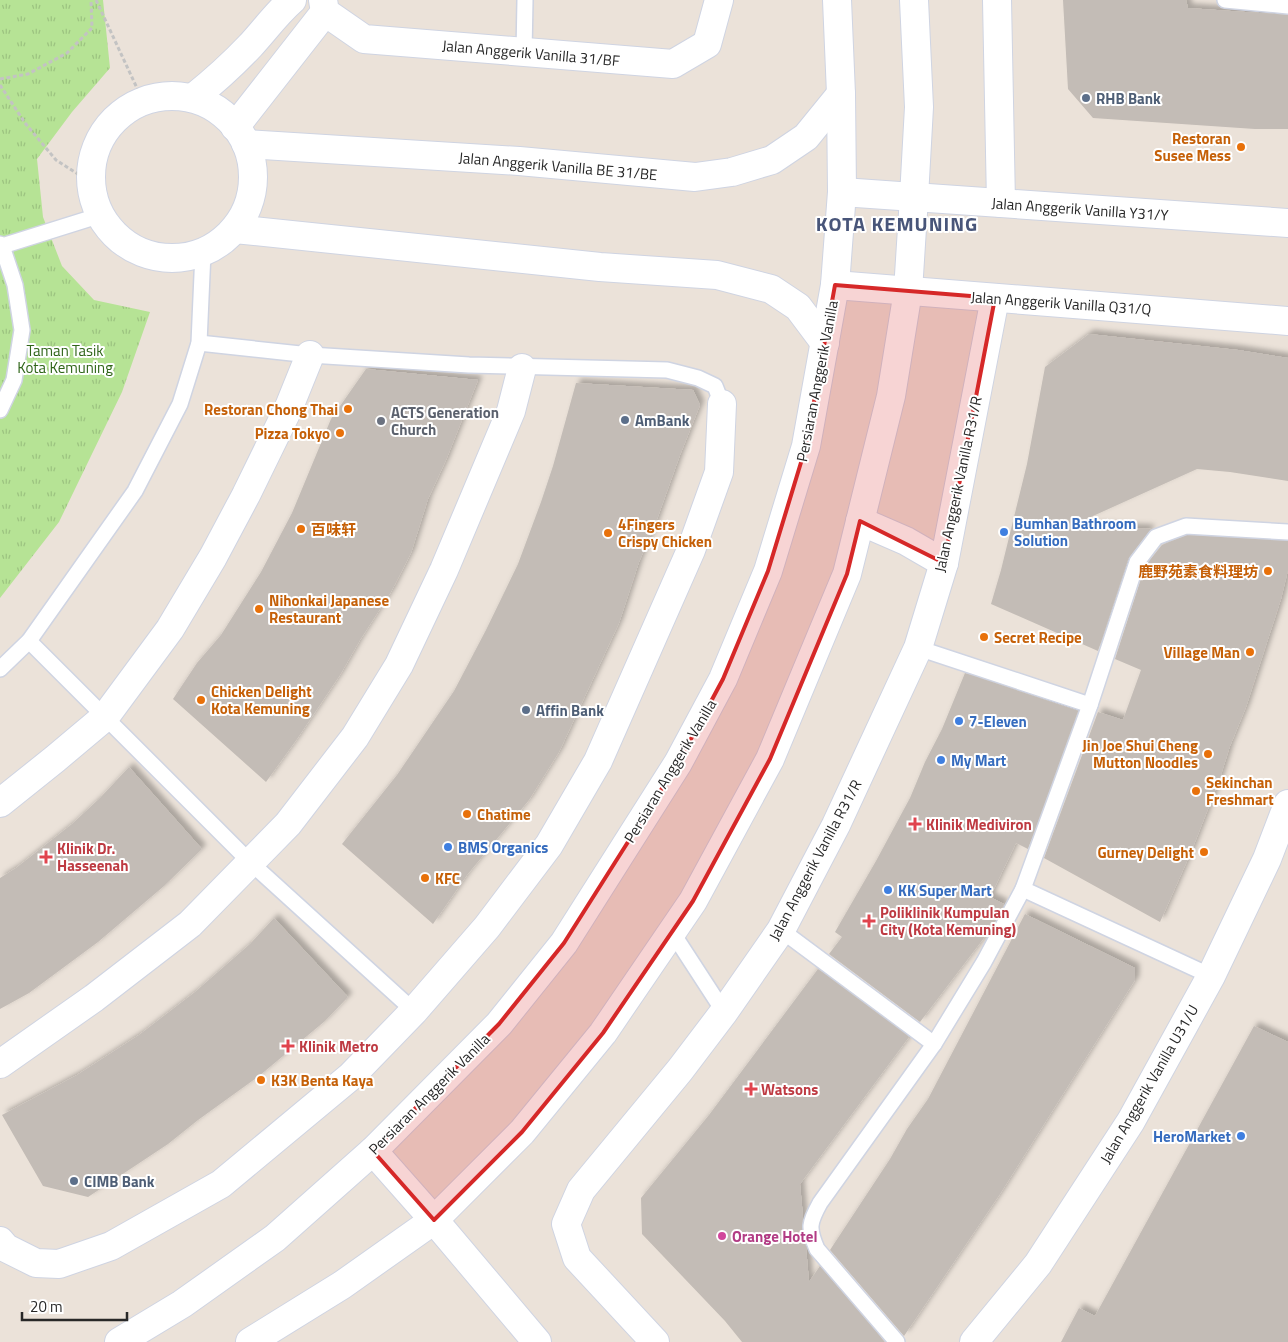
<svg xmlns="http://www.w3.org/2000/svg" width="1288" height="1342" font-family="'Titillium Web','Noto Sans SC',sans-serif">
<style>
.park{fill:url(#park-tufts)}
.building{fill:#c3bcb6;filter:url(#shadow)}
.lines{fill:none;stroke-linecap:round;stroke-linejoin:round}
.service-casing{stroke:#cfd4e2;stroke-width:18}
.minor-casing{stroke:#cfd4e2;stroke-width:30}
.tertiary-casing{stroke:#cfd4e2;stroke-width:30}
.secondary-casing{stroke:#cfd4e2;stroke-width:30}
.path{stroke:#c3c3c3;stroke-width:3;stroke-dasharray:4 2.5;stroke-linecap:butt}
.service{stroke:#fff;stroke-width:15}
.minor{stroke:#fff;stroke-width:28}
.tertiary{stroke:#fff;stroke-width:28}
.secondary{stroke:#fff;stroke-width:28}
.marked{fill:#d62828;fill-opacity:0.2;stroke:#d62828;stroke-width:4;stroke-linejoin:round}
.service-dot{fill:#5c6f8a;stroke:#fff;stroke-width:2}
.food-dot{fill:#e8710a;stroke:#fff;stroke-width:2}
.worship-dot{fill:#6b7280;stroke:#fff;stroke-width:2}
.shop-dot{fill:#3f7fe0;stroke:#fff;stroke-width:2}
.health-dot{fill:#e0444e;stroke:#fff;stroke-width:2}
.hotel-dot{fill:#d1479c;stroke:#fff;stroke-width:2}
.labels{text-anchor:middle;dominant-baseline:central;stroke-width:4;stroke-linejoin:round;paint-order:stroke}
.street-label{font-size:15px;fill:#282828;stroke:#fff}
.service-label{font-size:15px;font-weight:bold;fill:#4e5e75;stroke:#fff;text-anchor:start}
.food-label{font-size:15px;font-weight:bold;fill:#c56008;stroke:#fff;text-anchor:start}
.park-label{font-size:15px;fill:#2f6518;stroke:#fff}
.worship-label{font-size:15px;font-weight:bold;fill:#5b616d;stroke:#fff;text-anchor:start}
.shop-label{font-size:15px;font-weight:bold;fill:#366cbe;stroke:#fff;text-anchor:start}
.health-label{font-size:15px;font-weight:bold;fill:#be3a42;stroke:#fff;text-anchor:start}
.hotel-label{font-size:15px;font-weight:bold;fill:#b23c85;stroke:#fff;text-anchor:start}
.district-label{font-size:20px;font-weight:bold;letter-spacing:1px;fill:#485579;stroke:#fff}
</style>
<defs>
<pattern id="park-tufts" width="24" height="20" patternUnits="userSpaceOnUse" patternTransform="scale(1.25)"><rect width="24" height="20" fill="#b6e395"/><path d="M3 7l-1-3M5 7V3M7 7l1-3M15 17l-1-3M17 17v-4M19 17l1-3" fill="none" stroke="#9cc380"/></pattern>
<filter id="shadow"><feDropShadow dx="4.5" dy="-4.5" stdDeviation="2.5" flood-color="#0004"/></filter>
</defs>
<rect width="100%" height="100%" fill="#ebe2d9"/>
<path class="park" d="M0,0H103L110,68L72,112L37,159L43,217L62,266L94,300L150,312L122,392L59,522L0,598Z"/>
<g class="building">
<path d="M1063,0H1186L1188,8L1288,15V129H1255L1093,118L1068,89Z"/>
<path d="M1089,334L1238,350L1288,358V481L1230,472L1197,469L1073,525L1151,529L1128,559L1098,651L991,604L1001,570L1027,464L1045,367Z"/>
<path d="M366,369L478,380L446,460L428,499L411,553L391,592L360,640L340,675L297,739L266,782L173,699L197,663L221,635L261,572L292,513L331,419Z"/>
<path d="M576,383L693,390L700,405L680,455L656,522L639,562L619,623L559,752L529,800L467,875L433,924L342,844L397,775L454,691L486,630L518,564L541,502L553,466Z"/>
<path d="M1187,535L1288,541V570L1281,599L1246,707L1230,746L1219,781L1191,852L1160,922L1044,858L1098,712L1123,720L1141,670L1115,659L1145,566L1162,545Z"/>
<path d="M965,673L1078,711L1028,849L1016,843L990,897L1004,904L993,926L920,1022L829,954L842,937L835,932L876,861L910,798L925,762L942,729Z"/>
<path d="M129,767L202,849L164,886L98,942L29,993L0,1009V878L16,868L72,824L100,798Z"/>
<path d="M1025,914L1135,968V980L1000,1194L904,1336L830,1250L890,1159L907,1129L928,1099Z"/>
<path d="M274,918L348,997L325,1021L259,1076L198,1120L168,1144L88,1197L43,1186L2,1115L77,1075L139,1035L195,992L250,944Z"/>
<path d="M818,969L909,1037L800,1184L803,1217L802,1231L806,1247L809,1282L820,1266L885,1342H742L725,1321L642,1234L641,1198L709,1115Z"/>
<path d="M1254,1026L1288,1042V1342H1061L1079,1308L1095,1316Z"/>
</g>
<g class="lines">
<defs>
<g id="service">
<path d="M1225,0L1288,6"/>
<path d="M524,53L525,0"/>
<path d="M0,244L2,246L15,285L22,330L14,380L0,410"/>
<path d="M2,246L101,215"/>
<path d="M199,343L310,355L469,365L667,370L698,378L715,386L722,404"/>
<path d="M29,641L251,863L414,1011"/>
<path d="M918,648L1090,705"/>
<path d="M0,669L29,641L135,491L180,404L199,343L203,252"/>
<path d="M1023,889L1211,976"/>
<path d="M781,930L934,1044"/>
<path d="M672,932L724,1012"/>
<path d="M897,1342L817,1249C808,1228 809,1223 820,1203L934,1044L984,962L1023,889L1090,705L1137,562L1156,537L1186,526L1288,532"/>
</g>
<g id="minor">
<path d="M323,0L325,12L364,39L673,64L707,44L719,0"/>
<path d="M997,0L1001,203"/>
<circle cx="172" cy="177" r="81"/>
<path d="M193,98C213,82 232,65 250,46C264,31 276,14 292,0"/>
<path d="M235,127L325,12"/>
<path d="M246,144L519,161L695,177L732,172L772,160L806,137L841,94"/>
<path d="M235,229L600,267L717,275L771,289L798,307L825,343"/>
<path d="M860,521L906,541L944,563"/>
<path d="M0,803L55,759L105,717L170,629L213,557L246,495L289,407L310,355"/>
<path d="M0,1064L94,998L190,924L288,824L355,737L399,665L444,570L511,411L522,368"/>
<path d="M0,1241L6,1248L36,1263L59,1264L111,1246L221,1184L351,1076L414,1011L487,927L549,845L598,761L691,550L719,472L722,404"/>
<path d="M655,1342L577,1258L566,1224L581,1190L680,1070L724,1012L781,930L836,825L918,648L944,563L995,298"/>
<path d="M974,1342L1038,1264L1131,1121L1211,976L1267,859L1288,804"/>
</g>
<g id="tertiary">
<path d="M842,192L1288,223"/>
<path d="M835,285L1288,321"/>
<path d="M373,1151L434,1220L537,1342"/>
</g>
<g id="secondary">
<path d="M119,1342L182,1304L275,1238L373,1151L499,1024L564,943L678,763L723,679L768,571L806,446L835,285L842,192L841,94L837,0"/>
<path d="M250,1342L342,1285L434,1220L522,1132L603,1033L693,901L770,759L847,574L891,396L908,291L914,197L919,107L914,0"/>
</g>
</defs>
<use href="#service" class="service-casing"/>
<use href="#minor" class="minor-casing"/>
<use href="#tertiary" class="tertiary-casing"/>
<use href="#secondary" class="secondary-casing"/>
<g class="path">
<path d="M96,0L143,101"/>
<path d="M0,79L28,74L67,53L92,28L91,0"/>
<path d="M0,85L25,123L56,160L92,183"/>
</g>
<use href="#service" class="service"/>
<use href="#minor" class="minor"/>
<use href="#tertiary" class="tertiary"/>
<use href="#secondary" class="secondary"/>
</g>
<path class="marked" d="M835,285L995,298L944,563L860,521L847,574L770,759L693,901L603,1033L522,1132L434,1220L373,1151L499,1024L564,943L678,763L723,679L768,571L806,446Z"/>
<g class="service-dot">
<circle cx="1086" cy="98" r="5"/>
<circle cx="625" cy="420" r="5"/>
<circle cx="526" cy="710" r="5"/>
<circle cx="74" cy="1181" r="5"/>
</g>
<g class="food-dot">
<circle cx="1241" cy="147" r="5"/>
<circle cx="348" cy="409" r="5"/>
<circle cx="340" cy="433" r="5"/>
<circle cx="301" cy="529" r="5"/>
<circle cx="608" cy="533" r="5"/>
<circle cx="1268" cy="571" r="5"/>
<circle cx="259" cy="609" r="5"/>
<circle cx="984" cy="637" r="5"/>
<circle cx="1250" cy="652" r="5"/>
<circle cx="201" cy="700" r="5"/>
<circle cx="1208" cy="754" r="5"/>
<circle cx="1196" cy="791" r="5"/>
<circle cx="467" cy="814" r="5"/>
<circle cx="1204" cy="852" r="5"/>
<circle cx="425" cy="878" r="5"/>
<circle cx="261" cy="1080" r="5"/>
</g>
<circle class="worship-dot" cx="381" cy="421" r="5"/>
<g class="shop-dot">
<circle cx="1004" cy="532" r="5"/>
<circle cx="959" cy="721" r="5"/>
<circle cx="941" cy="760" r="5"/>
<circle cx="448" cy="847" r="5"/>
<circle cx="888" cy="890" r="5"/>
<circle cx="1241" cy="1136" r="5"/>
</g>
<g class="health-dot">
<path d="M912.5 816.5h5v5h5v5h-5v5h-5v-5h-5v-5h5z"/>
<path d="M43.5 849.5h5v5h5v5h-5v5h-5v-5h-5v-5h5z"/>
<path d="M866.5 913.5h5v5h5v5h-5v5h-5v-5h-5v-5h5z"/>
<path d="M285.5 1038.5h5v5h5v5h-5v5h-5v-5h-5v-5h5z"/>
<path d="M748.5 1081.5h5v5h5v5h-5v5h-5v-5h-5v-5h5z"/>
</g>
<circle class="hotel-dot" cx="722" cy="1236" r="5"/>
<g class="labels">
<g class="street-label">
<text transform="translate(531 53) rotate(5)">Jalan Anggerik Vanilla 31/BF</text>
<text transform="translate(558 166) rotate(5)">Jalan Anggerik Vanilla BE 31/BE</text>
<text transform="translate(1080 209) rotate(4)">Jalan Anggerik Vanilla Y31/Y</text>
<text transform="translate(1061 303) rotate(4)">Jalan Anggerik Vanilla Q31/Q</text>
<text transform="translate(817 381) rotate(-79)">Persiaran Anggerik Vanilla</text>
<text transform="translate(958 484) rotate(-78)">Jalan Anggerik Vanilla R31/R</text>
<text transform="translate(670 771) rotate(-59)">Persiaran Anggerik Vanilla</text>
<text transform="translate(815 860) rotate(-62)">Jalan Anggerik Vanilla R31/R</text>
<text transform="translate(1149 1084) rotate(-60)">Jalan Anggerik Vanilla U31/U</text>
<text transform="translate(429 1094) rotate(-45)">Persiaran Anggerik Vanilla</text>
</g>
<g class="service-label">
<text x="1096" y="98">RHB Bank</text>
<text x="635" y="420">AmBank</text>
<text x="536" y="710">Affin Bank</text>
<text x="84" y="1181">CIMB Bank</text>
</g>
<g class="food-label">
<text x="1231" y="138" text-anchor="end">Restoran<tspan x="1231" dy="17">Susee Mess</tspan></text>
<text x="338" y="409" text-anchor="end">Restoran Chong Thai</text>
<text x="330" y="433" text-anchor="end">Pizza Tokyo</text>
<text x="618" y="524">4Fingers<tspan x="618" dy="17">Crispy Chicken</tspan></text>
<text x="311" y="529">百味轩</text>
<text x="1258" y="571" text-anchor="end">鹿野苑素食料理坊</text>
<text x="269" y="600">Nihonkai Japanese<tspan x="269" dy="17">Restaurant</tspan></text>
<text x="994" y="637">Secret Recipe</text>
<text x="1240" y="652" text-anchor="end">Village Man</text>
<text x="211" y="691">Chicken Delight<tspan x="211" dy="17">Kota Kemuning</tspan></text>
<text x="1198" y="745" text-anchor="end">Jin Joe Shui Cheng<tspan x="1198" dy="17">Mutton Noodles</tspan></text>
<text x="1206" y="782">Sekinchan<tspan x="1206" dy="17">Freshmart</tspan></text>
<text x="477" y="814">Chatime</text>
<text x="1194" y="852" text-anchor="end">Gurney Delight</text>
<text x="435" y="878">KFC</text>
<text x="271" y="1080">K3K Benta Kaya</text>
</g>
<g class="park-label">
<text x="65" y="350">Taman Tasik<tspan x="65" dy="17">Kota Kemuning</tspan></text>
</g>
<g class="worship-label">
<text x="391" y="412">ACTS Generation<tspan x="391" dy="17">Church</tspan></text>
</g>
<g class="shop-label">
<text x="1014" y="523">Bumhan Bathroom<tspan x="1014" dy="17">Solution</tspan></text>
<text x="969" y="721">7-Eleven</text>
<text x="951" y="760">My Mart</text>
<text x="458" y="847">BMS Organics</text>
<text x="898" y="890">KK Super Mart</text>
<text x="1231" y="1136" text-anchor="end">HeroMarket</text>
</g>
<g class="health-label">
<text x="926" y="824">Klinik Mediviron</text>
<text x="57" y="848">Klinik Dr.<tspan x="57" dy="17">Hasseenah</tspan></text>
<text x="880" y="912">Poliklinik Kumpulan<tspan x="880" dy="17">City (Kota Kemuning)</tspan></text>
<text x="299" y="1046">Klinik Metro</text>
<text x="761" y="1089">Watsons</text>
</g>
<g class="hotel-label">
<text x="732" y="1236">Orange Hotel</text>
</g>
<g class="district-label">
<text x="897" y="223">KOTA KEMUNING</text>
</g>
</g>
<path d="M22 1312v8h105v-8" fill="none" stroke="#282828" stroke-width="2.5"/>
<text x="30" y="1312" font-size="15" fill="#282828" stroke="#ffffff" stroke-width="4" paint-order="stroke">20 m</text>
</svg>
